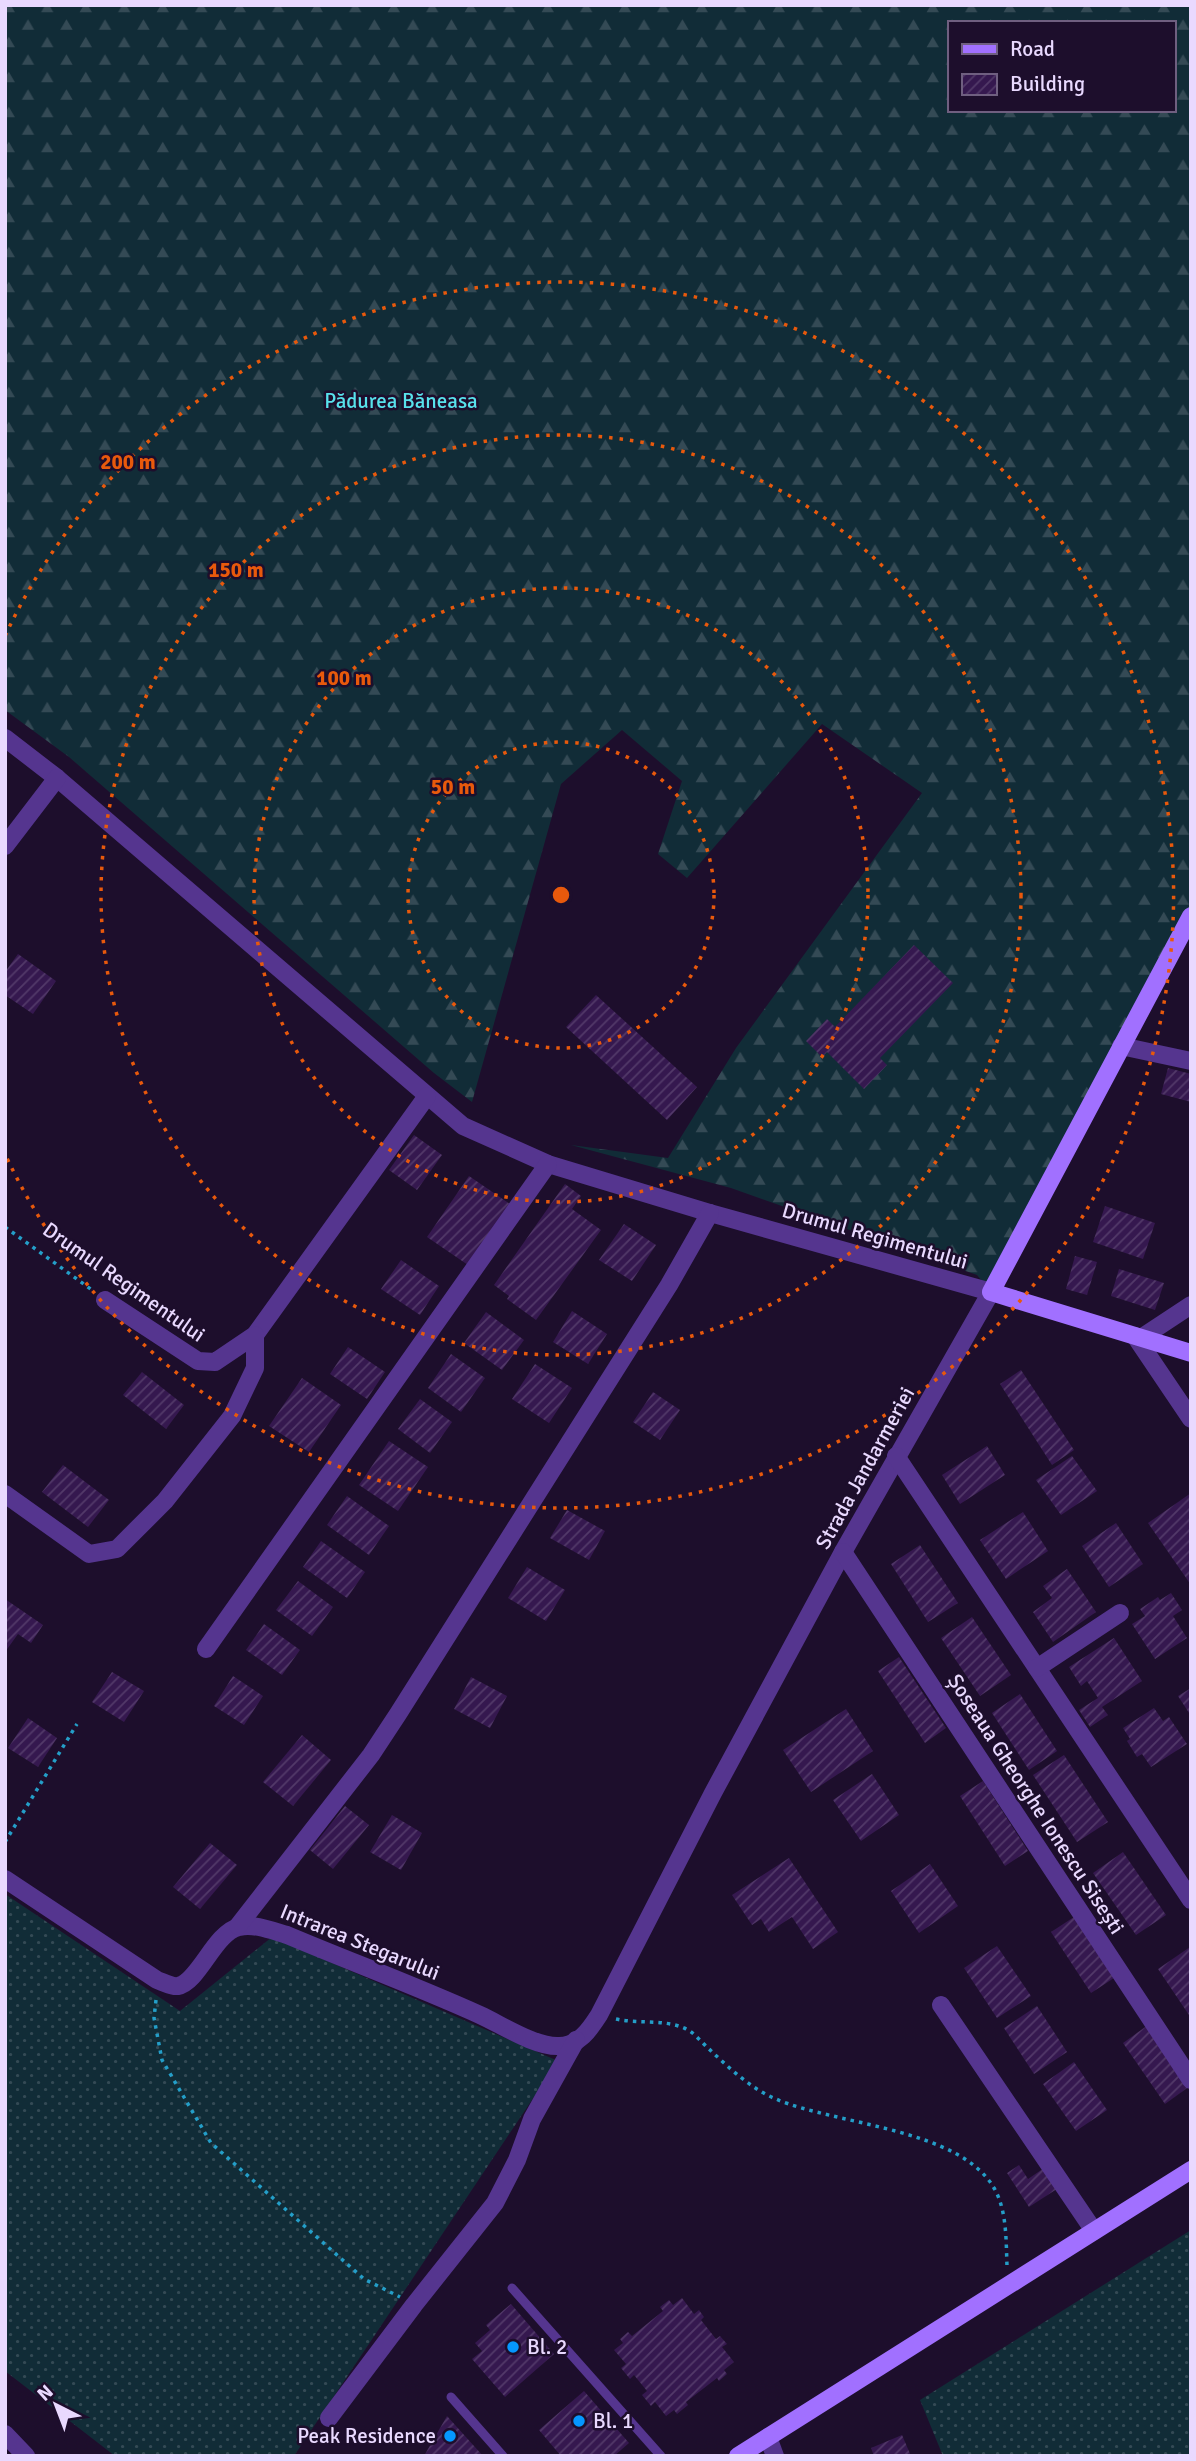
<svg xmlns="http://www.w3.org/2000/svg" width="1196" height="2461" font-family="Signika,sans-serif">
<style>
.grass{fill:url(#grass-dots)}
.forest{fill:url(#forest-firs);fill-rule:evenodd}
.building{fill:url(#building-hatch)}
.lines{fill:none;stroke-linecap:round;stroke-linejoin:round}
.path{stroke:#249ec8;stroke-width:3.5;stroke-dasharray:3.5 5;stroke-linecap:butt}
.lane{stroke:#55358f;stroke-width:9}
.street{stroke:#55358f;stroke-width:18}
.secondary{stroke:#a170ff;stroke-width:18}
.ring{fill:none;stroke:#e8590c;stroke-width:3.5;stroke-dasharray:3.5 7}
.poi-dot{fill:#0597ff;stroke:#1d0e2c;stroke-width:2.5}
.labels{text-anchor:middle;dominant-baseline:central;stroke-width:5;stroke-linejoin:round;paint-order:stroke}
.park-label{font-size:21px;fill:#58e2ec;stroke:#1d0e2c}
.street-label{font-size:21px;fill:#e9d9ff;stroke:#1d0e2c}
.poi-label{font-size:21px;fill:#e9d9ff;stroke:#1d0e2c;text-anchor:start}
.centre{fill:#e8590c;stroke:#1d0e2c;stroke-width:3.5}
.ring-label{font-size:21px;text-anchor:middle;font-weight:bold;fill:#e8590c;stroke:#1d0e2c;stroke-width:5;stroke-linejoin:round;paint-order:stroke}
</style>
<defs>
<pattern id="grass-dots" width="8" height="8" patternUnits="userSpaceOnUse" patternTransform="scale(1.75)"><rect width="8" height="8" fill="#112c37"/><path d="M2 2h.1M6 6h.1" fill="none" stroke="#344a55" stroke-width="1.8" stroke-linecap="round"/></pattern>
<pattern id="forest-firs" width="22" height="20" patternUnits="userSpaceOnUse" patternTransform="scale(1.75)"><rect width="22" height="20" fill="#112c37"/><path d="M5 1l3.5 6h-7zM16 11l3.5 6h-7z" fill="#344a55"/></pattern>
<pattern id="building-hatch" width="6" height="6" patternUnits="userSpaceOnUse" patternTransform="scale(1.75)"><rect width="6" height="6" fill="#35184f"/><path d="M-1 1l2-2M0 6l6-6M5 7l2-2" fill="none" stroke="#523969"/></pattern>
</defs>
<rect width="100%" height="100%" fill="#1d0e2c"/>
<g class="grass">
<path d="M5,1894L180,2011L272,1937L558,2061L294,2456H115L5,2371Z"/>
<path d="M1191,2230V2456H943L920,2400Z"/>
</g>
<path class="forest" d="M5,5H1191V916L991,1292L977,1275L731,1188L571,1145L668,1158L736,1048L922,793L822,724L687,878L658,854L682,781L622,730L561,784L472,1102L434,1073L69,757L5,710ZM949,23H1173V110H949Z"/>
<g class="building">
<path d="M914,945L953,983L880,1058L887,1065L864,1089L827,1052L822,1057L806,1041L827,1019L835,1027Z"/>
<path d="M18,954L56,981L33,1014L5,995V972Z"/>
<path d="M596,995L697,1087L667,1120L566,1027Z"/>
<path d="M1168,1068L1191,1074V1102L1161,1094Z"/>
<path d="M414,1135L442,1155L417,1190L389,1170Z"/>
<path d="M469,1176L510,1204L468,1265L427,1237Z"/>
<path d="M565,1184L581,1196L572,1209L601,1230L536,1320L507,1299L509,1296L494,1285Z"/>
<path d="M1105,1206L1155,1223L1143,1259L1093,1242Z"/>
<path d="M624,1224L656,1245L632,1281L599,1260Z"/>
<path d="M1075,1256L1097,1262L1087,1295L1066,1289Z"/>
<path d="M401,1260L439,1286L420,1315L381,1289Z"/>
<path d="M1119,1269L1164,1283L1155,1310L1111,1296Z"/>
<path d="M572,1311L607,1334L588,1364L553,1342Z"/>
<path d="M486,1312L524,1340L502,1370L464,1343Z"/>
<path d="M348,1347L385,1372L367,1399L330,1374Z"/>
<path d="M451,1354L485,1378L461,1412L428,1388Z"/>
<path d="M535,1364L572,1388L549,1423L512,1399Z"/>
<path d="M1021,1370L1074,1450L1052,1465L1000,1384Z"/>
<path d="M142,1372L184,1405L166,1429L123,1395Z"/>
<path d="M302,1378L341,1405L309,1452L269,1426Z"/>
<path d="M653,1392L680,1410L660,1440L633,1422Z"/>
<path d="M420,1399L452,1422L430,1453L398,1429Z"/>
<path d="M389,1441L428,1467L398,1511L359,1485Z"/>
<path d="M987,1446L1005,1475L960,1504L942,1475Z"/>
<path d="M1072,1456L1097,1491L1061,1515L1036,1480Z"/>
<path d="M63,1465L109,1500L88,1527L42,1492Z"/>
<path d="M1191,1493V1585L1148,1523Z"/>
<path d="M347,1496L389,1526L369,1555L327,1525Z"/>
<path d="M567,1510L605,1531L589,1560L550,1538Z"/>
<path d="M1023,1512L1048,1551L1006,1579L980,1540Z"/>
<path d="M1116,1523L1143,1564L1109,1587L1082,1546Z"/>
<path d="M321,1541L365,1572L347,1598L303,1567Z"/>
<path d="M920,1545L958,1603L928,1622L891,1564Z"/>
<path d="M527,1567L565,1590L546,1621L508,1598Z"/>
<path d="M1067,1569L1096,1612L1053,1642L1033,1612L1052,1598L1043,1586Z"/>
<path d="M298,1581L333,1607L312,1636L276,1610Z"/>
<path d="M1171,1593L1182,1610L1173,1616L1187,1638L1155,1659L1132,1624L1145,1616L1140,1609L1158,1597L1160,1600Z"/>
<path d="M5,1599L43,1625L31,1643L18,1634L5,1652Z"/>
<path d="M972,1617L1011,1675L980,1696L941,1638Z"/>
<path d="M264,1624L300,1650L282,1675L246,1650Z"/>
<path d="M1114,1638L1142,1681L1102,1707L1108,1715L1090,1727L1079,1710L1098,1698L1087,1681L1081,1686L1069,1667Z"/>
<path d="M899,1657L946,1728L925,1743L878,1671Z"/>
<path d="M112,1672L144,1691L124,1722L92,1702Z"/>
<path d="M233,1676L263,1696L244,1725L214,1706Z"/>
<path d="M471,1677L507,1696L490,1728L454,1709Z"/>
<path d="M1191,1688V1716L1178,1696Z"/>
<path d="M1020,1694L1057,1751L1029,1770L992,1713Z"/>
<path d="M1154,1708L1163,1721L1169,1717L1187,1744L1151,1767L1142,1754L1137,1757L1127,1741L1130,1739L1123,1728Z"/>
<path d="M846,1709L873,1751L811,1792L783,1750Z"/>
<path d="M28,1718L57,1738L38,1767L8,1748Z"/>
<path d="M302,1735L331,1760L293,1806L263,1782Z"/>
<path d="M1064,1755L1108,1822L1077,1842L1033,1775Z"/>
<path d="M872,1774L899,1815L861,1841L833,1800Z"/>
<path d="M983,1781L1028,1851L1005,1866L960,1796Z"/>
<path d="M345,1806L369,1825L333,1869L310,1850Z"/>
<path d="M392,1815L422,1833L401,1870L370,1852Z"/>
<path d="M210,1843L237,1865L200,1909L173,1887Z"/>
<path d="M1123,1852L1166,1915L1136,1935L1093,1873Z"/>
<path d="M789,1858L838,1932L813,1949L792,1917L769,1932L761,1919L752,1925L732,1895Z"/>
<path d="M930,1864L958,1906L919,1933L891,1891Z"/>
<path d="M1074,1917L1114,1978L1091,1993L1051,1932Z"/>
<path d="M997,1946L1031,1996L997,2018L964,1968Z"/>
<path d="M1190,1947L1191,2014L1189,2015L1158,1969Z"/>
<path d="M1037,2006L1067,2052L1034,2074L1004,2028Z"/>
<path d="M1148,2025L1190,2086L1165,2104L1123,2043Z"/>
<path d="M1074,2062L1107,2110L1076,2131L1043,2084Z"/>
<path d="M1019,2165L1028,2179L1047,2166L1060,2187L1029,2207L1007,2173Z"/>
<path d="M682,2298L694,2314L699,2310L704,2317L701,2320L716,2339L720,2336L727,2344L722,2347L734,2362L724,2370L727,2374L719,2381L717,2378L686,2402L688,2405L677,2414L674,2410L666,2416L655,2402L651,2406L642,2395L647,2391L634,2375L630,2379L621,2368L626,2364L614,2350L623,2343L620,2339L628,2332L632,2336L663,2311L660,2307L669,2300L673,2305Z"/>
<path d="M511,2304L554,2354L505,2397L472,2359L482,2351L475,2343L490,2330L486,2325Z"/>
<path d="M584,2391L629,2443L614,2456H561L539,2430Z"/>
<path d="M447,2416L483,2456H424Z"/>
<path d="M902,2435L911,2456H874L871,2448Z"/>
</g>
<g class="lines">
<g class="path">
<path d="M5,1227L92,1290"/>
<path d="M5,1842L77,1724"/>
<path d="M156,2000L154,2018L162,2060L211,2143L364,2279L400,2297"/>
<path d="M616,2019C638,2024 663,2019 684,2028C693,2031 701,2042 708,2048C728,2067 751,2089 776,2099C836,2125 959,2128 994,2188C1007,2210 1006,2241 1007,2266"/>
</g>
<g class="lane">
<path d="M512,2288L661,2456"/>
<path d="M451,2397L503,2456"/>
</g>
<g class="street">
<path d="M5,738L57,778L463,1126L548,1164L710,1213L991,1292L843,1552L713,1793L599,2015C590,2029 579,2046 559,2046C535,2047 502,2025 480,2015C416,1986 351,1962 287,1935C273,1931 254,1923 239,1927C215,1932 198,1983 178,1986C172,1987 163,1982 157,1980L5,1879"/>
<path d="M5,846L57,778"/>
<path d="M1121,1046L1191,1061"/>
<path d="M105,1300L198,1361L215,1362L255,1335L427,1096"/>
<path d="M1135,1336L1191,1419"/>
<path d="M1141,1338L1191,1305"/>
<path d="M896,1456L1191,1900"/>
<path d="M5,1494L89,1554L117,1549L165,1501L232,1416L255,1368V1335"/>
<path d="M843,1552L1191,2080"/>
<path d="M206,1649L548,1164"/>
<path d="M1037,1668L1120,1613"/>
<path d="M238,1926L371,1755L398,1714L669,1285L710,1213"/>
<path d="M941,2005L1094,2231"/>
<path d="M329,2418L414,2305L495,2203L517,2160L532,2119L576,2040"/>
<path d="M5,2434L26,2456"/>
<path d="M768,2437L775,2456"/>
</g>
<g class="secondary">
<path d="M1191,916L991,1292L1191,1353"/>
<path d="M738,2456L1191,2170"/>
</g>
</g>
<g class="ring">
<circle cx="561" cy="895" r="153"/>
<circle cx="561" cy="895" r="307"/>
<circle cx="561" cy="895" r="460"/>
<path d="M5 636A613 613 0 1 1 5 1154"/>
</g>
<g class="poi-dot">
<circle cx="513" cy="2347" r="7"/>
<circle cx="579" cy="2421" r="7"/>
<circle cx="450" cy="2436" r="7"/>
</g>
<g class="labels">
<g class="park-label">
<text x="401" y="401">Pădurea Băneasa</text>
</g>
<g class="street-label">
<text transform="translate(875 1236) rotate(16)">Drumul Regimentului</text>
<text transform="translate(124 1282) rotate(35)">Drumul Regimentului</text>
<text transform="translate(865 1468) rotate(-61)">Strada Jandarmeriei</text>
<text transform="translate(1036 1804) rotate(57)">Șoseaua Gheorghe Ionescu Sisești</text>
<text transform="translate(360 1942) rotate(22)">Intrarea Stegarului</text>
</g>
<g class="poi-label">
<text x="527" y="2347">Bl. 2</text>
<text x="593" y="2421">Bl. 1</text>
<text x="436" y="2436" text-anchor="end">Peak Residence</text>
</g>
</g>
<circle cx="561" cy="895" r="10" class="centre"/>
<g class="ring-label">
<text x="128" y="469">200 m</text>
<text x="236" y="577">150 m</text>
<text x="344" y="685">100 m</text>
<text x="453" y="794">50 m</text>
</g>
<rect width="1196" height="2461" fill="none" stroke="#e9d9ff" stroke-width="14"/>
<rect x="948" y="21" width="228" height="91" fill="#1d0e2c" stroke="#6f5f80" stroke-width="2"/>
<rect x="962" y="44" width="35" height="10" fill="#a170ff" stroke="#6f5f80" stroke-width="2"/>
<text x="1010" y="56" font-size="21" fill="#e9d9ff">Road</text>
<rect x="962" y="74" width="35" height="21" fill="url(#building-hatch)" stroke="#6f5f80" stroke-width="2"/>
<text x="1010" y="91" font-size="21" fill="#e9d9ff">Building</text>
<g transform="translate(56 2405) rotate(318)" stroke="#1d0e2c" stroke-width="5" paint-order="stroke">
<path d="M0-5L12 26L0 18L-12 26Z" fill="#e9d9ff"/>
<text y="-10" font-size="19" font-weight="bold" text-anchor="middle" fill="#e9d9ff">N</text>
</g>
</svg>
